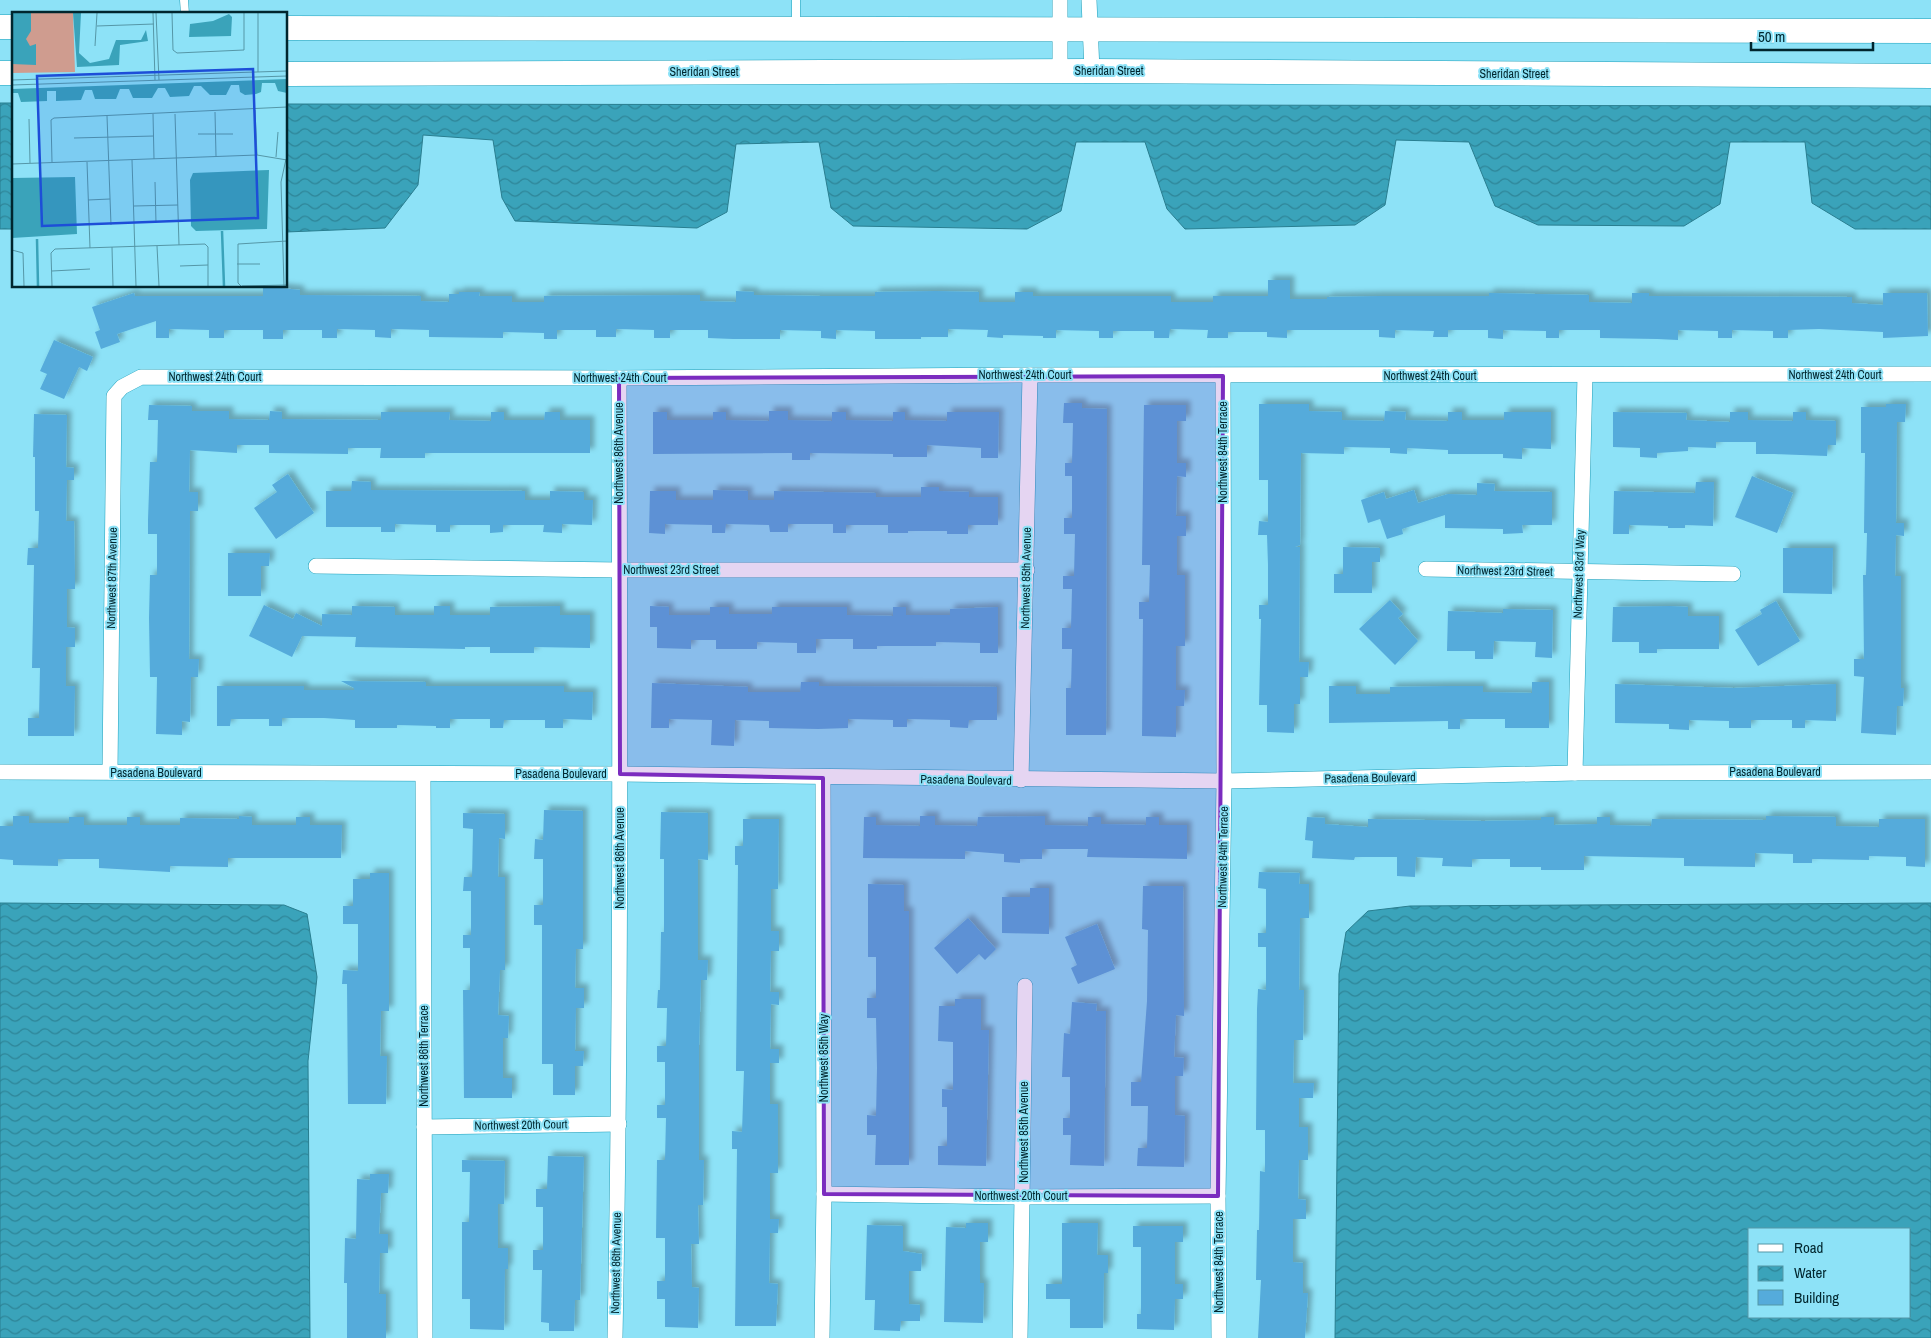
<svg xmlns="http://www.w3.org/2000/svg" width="1931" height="1338" font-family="'Archivo Narrow',sans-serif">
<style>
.water{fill:url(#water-waves);stroke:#297e90;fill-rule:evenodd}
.building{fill:#55abdb;filter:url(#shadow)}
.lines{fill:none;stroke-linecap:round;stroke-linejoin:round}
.service-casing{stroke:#1f9fb9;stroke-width:9}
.minor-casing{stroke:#1f9fb9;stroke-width:16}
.primary-casing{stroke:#1f9fb9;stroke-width:25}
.service{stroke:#fff;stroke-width:8}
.minor{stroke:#fff;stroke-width:15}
.primary{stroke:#fff;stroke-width:24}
.marked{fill:#7b2cbf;fill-opacity:0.2;stroke:#7b2cbf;stroke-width:4;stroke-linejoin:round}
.labels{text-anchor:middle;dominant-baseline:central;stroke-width:4;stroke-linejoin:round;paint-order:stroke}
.street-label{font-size:12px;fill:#00262e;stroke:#8de2f7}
.inset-river{fill:none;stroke:#3aa3ba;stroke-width:2.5}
.inset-road{fill:none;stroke:#5597a7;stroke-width:1}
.view{fill:#1d4ed8;fill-opacity:0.15;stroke:#1d4ed8;stroke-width:2.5}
.inset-edge{fill:none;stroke:#00262e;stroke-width:2.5}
</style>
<defs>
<pattern id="water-waves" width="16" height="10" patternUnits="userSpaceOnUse" patternTransform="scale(1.25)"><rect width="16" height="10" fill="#3aa3ba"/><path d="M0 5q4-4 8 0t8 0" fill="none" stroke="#2e8598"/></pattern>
<filter id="shadow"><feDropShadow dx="4.5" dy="-4.5" stdDeviation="2.5" flood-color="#0004"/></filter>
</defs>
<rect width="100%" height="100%" fill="#8de2f7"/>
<g class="water">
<rect x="0" y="103" width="14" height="126"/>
<path d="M286,104L1931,106V229H1855L1812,203L1805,142H1730L1720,204L1684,226L1538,225L1495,206L1469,142L1396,140L1385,205L1355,225L1185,229L1167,209L1145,142H1076L1061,211L1027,229L853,226L831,208L819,142L736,144L727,212L697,228L515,221L502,198L493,140L423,135L418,185L385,228L286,232Z"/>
<path d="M0,903L284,905L307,914L317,977L308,1061L310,1338H0Z"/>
<path d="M1931,903V1338H1335L1339,974L1346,932L1368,911L1410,906ZM1910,1229V1317H1750V1229Z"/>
</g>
<g class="building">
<path d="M1268,280H1290V299H1327V297L1380,296H1489V293L1589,295V302L1632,303V293H1649V296L1852,297V303L1883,305V293H1927L1928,336L1883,338V332L1819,329L1788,330V338H1773V331L1732,330V338H1718V331L1678,330V340L1657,339L1600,338V330H1559V338H1546V331L1503,330V339L1488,338V330H1448V337H1433L1434,331L1395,330V338L1379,337V330H1287V338L1267,337V332H1228V338H1207L1208,330L1170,329L1169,338H1154V331H1113V338H1099V331L1056,330V338H1043V336L1003,335V338L987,337L988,330L948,329V337H921V339H875V331L836,330V339L821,338V331L780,330V339H733L708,338V330H670V338H654V330L616,329V337H596V330H557V339H544V333L503,332V338L429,337V330L391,329V338L375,337V330L337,329V338H322V330H283V339H263V330H224V338H209V330L169,329V338H156V321L117,334L120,342L101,349L95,332L100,330L92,307L134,293L135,296H263V286L300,290V295L421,296V301L449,302V294H459V292H480L479,296H512V302H544V296L700,295V301L736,302V291L754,292V295L821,296H875V292L936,291L979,292V302H1015V292H1033V296H1171V302H1213V296H1268Z"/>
<path d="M54,340L93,357L87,371L79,367L64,399L40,389L47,374L40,371Z"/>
<path d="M1064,403H1082V408L1107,409L1106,735H1066V688H1071L1072,649H1062V628H1071L1072,589H1063V576H1074L1075,534H1064V518H1072V476H1065V463H1072L1073,423H1063Z"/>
<path d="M1259,404H1309V411L1342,412V420L1384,421L1385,411L1406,412L1405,420L1448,421V412H1462V420H1504V412H1551V449L1522,448V459L1503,458V454H1448V450L1407,448V454L1390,453V448L1344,447V454L1301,453L1300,545L1295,547H1300L1299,662H1309L1308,677H1300V704H1294V733L1267,732V705H1259L1261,619H1259V605H1268V565L1267,535H1258L1259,521L1268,522V480H1259Z"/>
<path d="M1886,404H1906L1905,422H1897L1896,523H1904V536L1896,535L1895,576H1901V688H1904L1903,706H1897L1896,735L1861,733L1864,677L1854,676V659H1864L1863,575H1866L1867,533H1864L1865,453H1861V407H1886Z"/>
<path d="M149,405L192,406V411H229V419L269,420L270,411L282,412V419L381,420V412H450L449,420L491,421V412H504V420H544L545,412H560V420H590V453H425V458H380L381,448H348V454L269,453V445H237V453L190,450L189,492H198V511H190L189,659H199L198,677H191L190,722L182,721V735L156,734L157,677H150L149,618L150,575H157V534H148V520L150,462H157L158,420H148Z"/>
<path d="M1144,405H1186V421H1177V463H1186V477L1177,476L1176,516H1186V536H1177V575H1185V646H1176V690H1185L1184,706H1176V737L1142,736L1143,619H1139V602H1149L1150,565H1142Z"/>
<path d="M769,411H788V420L832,421V412H846V420L893,421V412H905V420L947,421V412H999L998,458H981V448L927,445V457H893V454L810,453V460H792V453L653,454V412H667V420H713V412H726V420L769,421Z"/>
<path d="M1613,412L1687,413L1686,420L1730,422V412H1748V420L1793,421V412H1806V420L1836,421V445H1828L1827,456L1774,454H1756V442H1716V448L1688,447V451L1657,453V458L1640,457V448L1613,447Z"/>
<path d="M34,414L67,415L66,467L74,468V480H67L66,521H74L75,576V589H67V627L75,628V647H66V686H75L74,736H28V718H39L40,668H32L34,565H27L28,548H38L39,511H35V457H33Z"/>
<path d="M288,474L314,513L276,539L254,508L277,492L272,485Z"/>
<path d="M1752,476L1793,493L1777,533L1735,517Z"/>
<path d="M352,481L371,482V490L525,491V500H550V491L584,492V500H593L592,525L562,524V533L543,532L544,525H503V532L490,533V525H450V532H436V525L395,524V532H381V527H326V491H351Z"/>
<path d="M1696,482H1714L1713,526L1685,525V528H1668V526L1629,525V534H1613L1614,491L1695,493Z"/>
<path d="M1477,483L1495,484L1494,491L1552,492V525H1522L1523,533L1503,534V529L1445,528V515L1402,529L1403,534L1387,539L1380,519L1368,523L1361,500L1384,492L1386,499L1414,490L1418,503L1448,494L1477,495Z"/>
<path d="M921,487H939V491L969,492V497H998V525H968V534H947V531H908V533H888V525H846V533H833V524H788V532H770L769,525L726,524L725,533H712V525L665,524V534L649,533L650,491H676V500H713V490L748,491V500H774V491L876,493V497H921Z"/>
<path d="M1343,547L1380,548V562H1372V593H1334V574H1343Z"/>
<path d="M1783,548H1833L1832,594L1783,593Z"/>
<path d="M228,553H270L269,566H261V596H228Z"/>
<path d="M1390,600L1403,614L1398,618L1418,641L1395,665L1359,629Z"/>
<path d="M1776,601L1800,641L1758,666L1735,630L1762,614L1760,610Z"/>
<path d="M264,605L293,619L296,613L322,626V614L352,615V606L395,607V615H434V606H450V615H490V607L560,606V615H590V648L534,647V653H490V647H465V649L355,647L356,637L302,636L292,657L249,636Z"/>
<path d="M650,606L669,607V615H710V607H729V614H772V607H847V615L893,616V607H906V615H950V609L998,607V653H980V643L936,642V646H877V649H853V639H816V653H797V643L757,642V649H716V640H691V649L657,648V627H650Z"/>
<path d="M1670,606L1688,607V616H1719V649H1657V653H1639V642H1612L1613,607Z"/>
<path d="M1503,609L1553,610L1552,658L1535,657L1536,642L1494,641L1493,659H1475V651H1447L1448,611L1503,613Z"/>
<path d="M341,681L426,682V686H564V692H593L592,720L563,719V728H545V720H504L503,728H490V719H450V728H436V726L397,725V728H355V720L324,718H282V726H269V719H231L230,726H217V686H304V690H354V688Z"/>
<path d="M801,682H819V686L997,687V720H969L968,728L950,727V720L907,719V727H893V720L848,719V728L818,729L769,728V721L735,720L734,746L711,745L712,720L669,719V728H651L652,683L748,687V692H800Z"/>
<path d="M1532,682H1549V728H1505V719H1460V729H1448V721L1329,723V686H1356V694H1390V687L1448,686H1483V692L1532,693Z"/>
<path d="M1615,684L1734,688L1836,684V721L1805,720V728H1792V720H1751V728H1729V721L1689,720V730L1669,729V724L1615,723Z"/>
<path d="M544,810L583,811V949H576L575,988H584V1008H576L575,1051H584L583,1066H575V1095H553V1064H542V925H534V905H543V859H534L535,839L543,840Z"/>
<path d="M661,812L708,813V860L698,859V960H708L707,980H701L699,1046V1160H704L703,1205H698L699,1244H691L692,1287L699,1288L698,1328L665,1327V1299H657V1281H665V1238H656L657,1160H665L666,1118H657V1105H665V1062H657V1046H666L667,1008H657L658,990H660L661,932H664V859H660Z"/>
<path d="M463,813L505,814V839L499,838L498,877H505V970H500L498,1015L509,1016L508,1038H503V1078H512V1098H464L463,990H470V948H463V935H471V891H463L464,877H472L473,829L463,828Z"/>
<path d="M13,816H29V823H69V817H84V825H127V817H140V825H180V818L239,819V816L252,817V825H296V817H310V825H342L341,858H228V867L170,866V872L99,868V859H58V866L13,865V860L0,859V826H13Z"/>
<path d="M920,816H935V825L977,826L978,817L1045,816V825L1088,826V817H1101V824L1146,825V817H1159V825H1187V859L1087,857L1088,849H1042V859H1020V863L1004,862V854L965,851V859L863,858L864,817H876V825L920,826Z"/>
<path d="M1766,816L1836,817V826L1879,827V819H1925V867L1906,866V857L1869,856V860L1812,859V863H1793V854L1755,853V867L1684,866V858L1584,856V870H1541V867H1510V859H1472V867L1442,866L1443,858L1416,857L1415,877L1397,876V857H1355L1354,860L1312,858L1313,841L1305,840L1307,817L1325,818V824L1368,827V819L1483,821L1541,820V817H1554V825L1597,824V817H1610V825L1651,826L1652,819L1766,820Z"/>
<path d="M743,819H779L778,889H771V931H779V951H771L770,992H779V1005L771,1004L770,1049H779V1063H770V1104H778V1173H770V1219H779L778,1233H770L769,1283L778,1284L776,1326H735L737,1149H732V1131L742,1132L744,1071H736L738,865H735V846H743Z"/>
<path d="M1259,872L1300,873L1299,884H1309V918H1300L1299,990H1304L1303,1040H1294L1293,1083H1314L1313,1098H1299V1127H1308V1160H1299L1298,1199L1306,1200V1219H1293V1262L1303,1263V1293H1308L1305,1338H1258L1261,1280H1256L1257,1230H1259L1260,1171L1265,1172V1130H1256L1257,1009L1258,989L1266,990V947H1258V933H1266V889L1258,888Z"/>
<path d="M370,873H389V1011H381L380,1056H387L386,1104H348L347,984H342L343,970L358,971V924H343V906H353V879H370Z"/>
<path d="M868,884L904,885V911H909V1165H875L876,1135H867V1115L876,1116L877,1068L876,1018H867V998H876V957H868Z"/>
<path d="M1143,886H1183L1184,1016L1176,1015L1174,1057L1184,1058L1183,1076H1175V1115L1185,1116L1184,1167L1137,1166L1138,1148H1147L1148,1106H1131V1082H1141L1147,1001L1148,930L1142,929Z"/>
<path d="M1030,888H1049V934L1002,933V897H1030Z"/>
<path d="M968,918L996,949L985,960L979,954L957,974L934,948Z"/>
<path d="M1097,924L1115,969L1078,984L1071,968L1077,965L1065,937Z"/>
<path d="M955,999H981V1030H989L986,1166L938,1165V1146H947V1107H942V1089L953,1090V1042L938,1041L939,1006H955Z"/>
<path d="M1072,1002L1097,1004L1096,1011H1106L1104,1166L1070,1165L1071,1135H1063V1118H1070V1077H1062L1064,1033L1070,1034Z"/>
<path d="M548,1156L584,1157L580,1300H575L574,1331H549V1323L541,1322L542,1270H533V1250H543V1207H536V1189H547Z"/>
<path d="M462,1160L505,1161L504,1204H498V1248H508V1269H505L504,1330L470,1329V1299H462V1222H469L470,1172H462Z"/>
<path d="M370,1174H389L388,1193H381L379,1234H388V1253H380L379,1294H386V1338H347V1283H344L345,1238L356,1239L357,1179L370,1180Z"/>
<path d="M966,1223H988V1242H980V1283H984L983,1323L944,1322L946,1227L966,1228Z"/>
<path d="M1062,1223H1098L1097,1255H1108V1273H1104L1103,1328H1070V1299H1046V1284H1062Z"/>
<path d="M867,1225L903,1226V1251L922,1254L921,1271H909V1304L920,1305V1321H901L900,1331L874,1330L875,1300H865Z"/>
<path d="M1133,1226H1183V1242H1175V1284H1183V1299H1175L1174,1330L1137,1329V1314H1141V1247H1133Z"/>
</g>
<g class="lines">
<defs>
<g id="service">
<path d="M184,0L185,14"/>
<path d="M796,0V27"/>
</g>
<g id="minor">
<path d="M1060,0V71"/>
<path d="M1089,0L1092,71"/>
<path d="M316,566L620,570H1027"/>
<path d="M1426,569L1733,574"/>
<path d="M0,772L620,774L1224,781L1575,773L1931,772"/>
<path d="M110,772L114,396L122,387L141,377L619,378L1030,375L1931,374"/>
<path d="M1575,773L1585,376"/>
<path d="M423,774L425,1338"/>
<path d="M1021,780L1030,375"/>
<path d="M424,1127L619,1124"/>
<path d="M824,1194L1023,1197L1218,1196"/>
<path d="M615,1338C621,1018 620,698 619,378"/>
<path d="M822,1338L824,1194L823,778"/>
<path d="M1020,1338L1025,986"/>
<path d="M1219,1338L1218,1196L1224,781L1223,376"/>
</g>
<g id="primary">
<path d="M0,27H14"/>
<path d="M286,28L1931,31"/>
<path d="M0,73H14"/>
<path d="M286,74L1092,71L1931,76"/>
</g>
</defs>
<use href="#service" class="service-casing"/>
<use href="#minor" class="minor-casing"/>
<use href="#primary" class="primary-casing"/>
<use href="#service" class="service"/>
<use href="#minor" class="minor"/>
<use href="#primary" class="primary"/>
</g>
<path class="marked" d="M1223,376L1218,1196L824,1194L823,778L620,774L619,378Z"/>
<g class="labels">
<g class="street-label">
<text x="1109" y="71">Sheridan Street</text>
<text x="704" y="72">Sheridan Street</text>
<text x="1514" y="74">Sheridan Street</text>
<text x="1025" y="375">Northwest 24th Court</text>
<text x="1835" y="375">Northwest 24th Court</text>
<text x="1430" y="376">Northwest 24th Court</text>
<text x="215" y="377">Northwest 24th Court</text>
<text x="620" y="378">Northwest 24th Court</text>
<text transform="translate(1223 452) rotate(-90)">Northwest 84th Terrace</text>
<text transform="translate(619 453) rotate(-90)">Northwest 86th Avenue</text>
<text x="671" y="570">Northwest 23rd Street</text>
<text transform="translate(1505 571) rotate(1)">Northwest 23rd Street</text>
<text transform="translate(1579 574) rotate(-88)">Northwest 83rd Way</text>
<text transform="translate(112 578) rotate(-89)">Northwest 87th Avenue</text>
<text transform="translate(1026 578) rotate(-89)">Northwest 85th Avenue</text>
<text x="1775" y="772">Pasadena Boulevard</text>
<text x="156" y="773">Pasadena Boulevard</text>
<text x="561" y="774">Pasadena Boulevard</text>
<text transform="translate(1370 778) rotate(-1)">Pasadena Boulevard</text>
<text transform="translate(966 780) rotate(1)">Pasadena Boulevard</text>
<text transform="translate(1223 857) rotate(-89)">Northwest 84th Terrace</text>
<text transform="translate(620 858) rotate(-90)">Northwest 86th Avenue</text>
<text transform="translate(424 1056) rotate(-90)">Northwest 86th Terrace</text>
<text transform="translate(824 1058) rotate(-90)">Northwest 85th Way</text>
<text transform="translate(521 1125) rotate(-1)">Northwest 20th Court</text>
<text transform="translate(1024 1132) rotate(-90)">Northwest 85th Avenue</text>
<text x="1021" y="1196">Northwest 20th Court</text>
<text transform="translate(1219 1262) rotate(-90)">Northwest 84th Terrace</text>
<text transform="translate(616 1263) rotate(-89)">Northwest 86th Avenue</text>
</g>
</g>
<g transform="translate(12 12)">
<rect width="275" height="275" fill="#8de2f7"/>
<path d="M0,1H61L63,60L0,61Z" fill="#cf9c8f"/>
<path d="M0,1H19V19L14,27L18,34L24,32V53L0,52ZM61,1H69L67,41L78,51L97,47L104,28H129L134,18L136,29L108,33L107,53L65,55ZM217,2L220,5L219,24L177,25L178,12L201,9ZM275,67V81L266,79L263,71H250L249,80L244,82L233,83L228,80L227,73H219L214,83H198L189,74H182L177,84L158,85L153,76H146L140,86H121L117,77H108L104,87H83L80,78H73L69,88L44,89V79H35V89L9,90L6,81H0V77ZM257,158L255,217L184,219L179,214L178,168L181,161ZM63,165L65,222L0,226V166Z" fill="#3aa3ba"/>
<path class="inset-river" d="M210,219L212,274M25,227L26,274"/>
<path class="inset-road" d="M141,1L143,68M144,1L147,68M160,1L161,38L165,41L232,38V1M85,14L142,12M83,34L85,1M246,60V1M0,68L275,59M0,73L275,64M243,98L245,143M203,100L204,144M141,102L142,147M163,102L167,233M95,104L99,213M17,107L18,151M186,122H221M62,126L142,124M264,145L266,120M120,148L124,274M40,150L39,108L42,106L275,95M75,150L78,236M0,152L245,143L275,148M143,170L144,211M76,188L98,187M122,194L166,193M145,234L147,274M100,235L101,274M0,238L11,241L12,274M225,252H248M168,254L196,253M40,259L78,257M40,274L39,241L43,237L193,232L196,235V274M229,274L226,271V232L275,229M230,274L275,273M272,274L269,170L274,147"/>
<path class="view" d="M241,57L246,206L30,214L25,64Z"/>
<rect width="275" height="275" class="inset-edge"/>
</g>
<rect x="1748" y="1228" width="162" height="90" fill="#8de2f7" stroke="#5597a7"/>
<rect x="1758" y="1244" width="25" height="8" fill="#ffffff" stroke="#5597a7"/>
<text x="1794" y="1253" font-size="15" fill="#00262e">Road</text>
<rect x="1758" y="1266" width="25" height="15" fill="url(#water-waves)" stroke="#5597a7"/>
<text x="1794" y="1278" font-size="15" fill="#00262e">Water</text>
<rect x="1758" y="1290" width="25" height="15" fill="#55abdb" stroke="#5597a7"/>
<text x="1794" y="1303" font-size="15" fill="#00262e">Building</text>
<path d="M1751 42v8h122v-8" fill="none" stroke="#00262e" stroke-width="2.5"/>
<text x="1758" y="42" font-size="15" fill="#00262e" stroke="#8de2f7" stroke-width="4" paint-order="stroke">50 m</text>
</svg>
